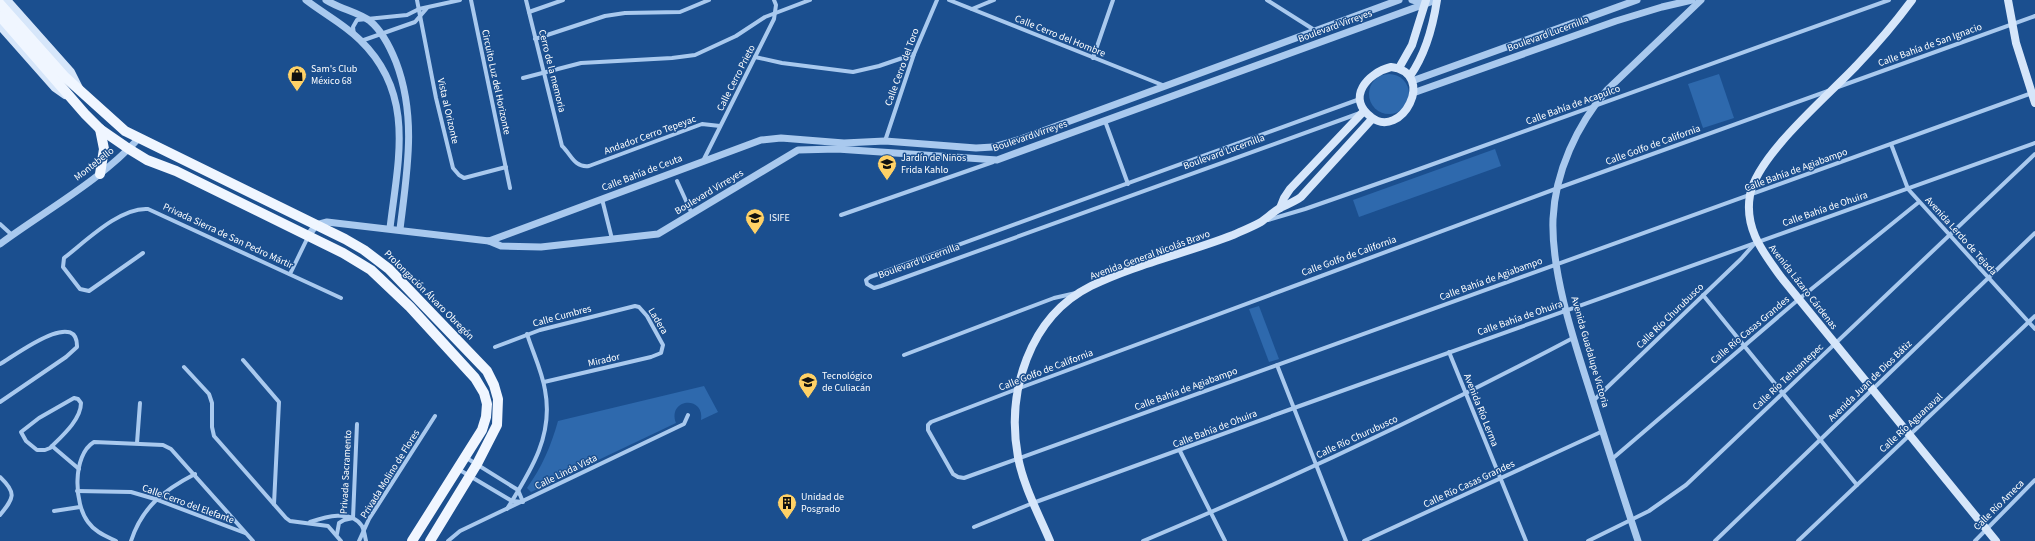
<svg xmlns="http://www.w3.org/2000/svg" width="2035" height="541" font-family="'Source Sans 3',sans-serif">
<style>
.green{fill:#2e69ad}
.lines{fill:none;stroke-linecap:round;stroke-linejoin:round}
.minor{stroke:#a9c9ee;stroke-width:4}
.tertiary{stroke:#a9c9ee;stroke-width:7}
.secondary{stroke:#d6e6fa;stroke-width:8}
.primary{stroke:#f0f6ff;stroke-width:10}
.labels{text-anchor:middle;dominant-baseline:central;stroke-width:3;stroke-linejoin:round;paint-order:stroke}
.street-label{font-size:10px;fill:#fff;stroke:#1b4f8f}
.poi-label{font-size:10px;fill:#fff;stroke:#1b4f8f;text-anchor:start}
</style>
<rect width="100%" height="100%" fill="#1b4f8f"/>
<g class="green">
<path d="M1719,74L1734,118L1703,128L1688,84Z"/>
<circle cx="1389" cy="94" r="20"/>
<path d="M1495,149L1501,166L1359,217L1353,200Z"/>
<path d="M1259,306L1279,359L1269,362L1249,309Z"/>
<path d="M704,386L718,412L701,420C705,395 667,398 676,423L531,492L527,488C542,467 551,446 558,421Z"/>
</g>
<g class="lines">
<g class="minor">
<path d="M417,0L436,98L453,168L459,175L464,178L506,167"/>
<path d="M471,0L510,188"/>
<path d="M526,0L562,146C571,154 574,168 589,166L702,124L720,126"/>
<path d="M949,0L1165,86"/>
<path d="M1267,0L1316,31"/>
<path d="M972,9L994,0"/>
<path d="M529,12L563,0"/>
<path d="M354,35L353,27L357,20L407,15L419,9L460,0"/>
<path d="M535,39L605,16L625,13L680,12L709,0"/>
<path d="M361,41L415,22L427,8"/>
<path d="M755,57L782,63L853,72L879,66L914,54"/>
<path d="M1093,58L1113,0"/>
<path d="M523,78L581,63L672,58L695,55L736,36L765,17L810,0"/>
<path d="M1838,87L2035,16"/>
<path d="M1828,91L1558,188L1017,389L931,422L928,425V430L953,474L958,477L964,478L2032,93"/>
<path d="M1360,99L870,277L866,280L867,284L874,288L881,286L1360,113"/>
<path d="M1105,121L1128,184"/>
<path d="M885,141L914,54L937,0"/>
<path d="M1891,144L1908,189L2035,329"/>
<path d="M703,161L774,19L776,5L774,0"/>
<path d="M677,181L692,214"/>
<path d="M602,199L612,239"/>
<path d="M841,215L993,162"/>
<path d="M1268,220L1305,209L1411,172L1889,0"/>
<path d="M0,224L12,235"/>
<path d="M143,253L89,291L80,289L63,267L64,258C86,241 120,207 148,209L341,298"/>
<path d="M290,274L308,237"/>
<path d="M1703,295L1857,485"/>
<path d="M495,347L540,330L635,306L639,307L647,316L663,345L661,353L651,357L544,382"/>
<path d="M1449,352L1526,541"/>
<path d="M904,355L1054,298L1076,293"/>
<path d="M243,360L279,402L274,504"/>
<path d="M0,364C13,357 78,307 77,347L66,357L0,402"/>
<path d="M1277,365L1346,541"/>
<path d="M184,367L209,394L212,403V427L214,436L286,518L290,521L328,526L341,541"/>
<path d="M74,398L78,399L81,403C81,420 61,437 50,448L45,450H37L26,441L21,432L39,418Z"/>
<path d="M1593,401L1741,259L1756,242"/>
<path d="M137,443L140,403"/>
<path d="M52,446L79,469"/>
<path d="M1180,451L1225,541"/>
<path d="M1612,459L1799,299L1919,202"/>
<path d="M458,469L512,501L523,502L518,490L465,457"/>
<path d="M0,477C17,493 14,498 0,515"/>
<path d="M77,491L131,492L155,499L245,533"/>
<path d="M507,509C530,472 554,436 545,390C542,371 533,353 527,334"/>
<path d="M54,511L80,507"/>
<path d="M310,522C325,517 351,509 362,526C364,530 365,536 366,541"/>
<path d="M974,527L1033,503L1294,408L2035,143"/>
<path d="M337,534L339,523L344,520L353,518L357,424"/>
<path d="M116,541C106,536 95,532 88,522C74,504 72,455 94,442L163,445L171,449L253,541"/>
<path d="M131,541C142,507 164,490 195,474"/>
<path d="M359,541L369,519L435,416"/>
<path d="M448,541L460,531L684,424L688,415"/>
<path d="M1143,541C1289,480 1433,412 1573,338"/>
<path d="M1364,541L1603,431"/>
<path d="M1588,541L1649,511L1686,485L2035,154"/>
<path d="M1715,541L2035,233"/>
<path d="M1798,541L2035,316"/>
<path d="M1975,541L2035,480"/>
</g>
<g class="tertiary">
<path d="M306,0C324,14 344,24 360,40C416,94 398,160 390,228"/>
<path d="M326,0C340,9 358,12 370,21C382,31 390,47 396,62C417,117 407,172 400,229"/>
<path d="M1412,0L1425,4"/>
<path d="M1412,81L1637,0"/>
<path d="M1413,93L1616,21L1662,7L1692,0"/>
<path d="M308,236L316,225L327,222L489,241L761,140L781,138L844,143L885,141L976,148L993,147L1021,139L1399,0"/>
<path d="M489,241L501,246L541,247L658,234L798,150L837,149L997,160L1436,0"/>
<path d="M0,244C46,210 100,181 139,138"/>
<path d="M1638,541C1621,490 1605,439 1589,388C1573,338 1551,271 1553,219C1555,172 1577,125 1607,90L1701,0"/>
</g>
<g class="secondary">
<path d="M7,0L71,72L79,88"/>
<path d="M1912,0C1895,23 1877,44 1857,65C1829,95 1757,155 1750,195C1744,229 1763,252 1781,277L1996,541"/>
<path d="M2008,0L2016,43L2035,103"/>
<path d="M0,26L55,88L65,95"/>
<path d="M1391,67C1438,73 1401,141 1371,117C1346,98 1367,73 1391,67Z"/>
<path d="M1399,68L1412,45L1426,0"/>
<path d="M1410,76C1425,55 1433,26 1437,0"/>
<path d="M1280,208L1284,198L1290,189L1364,111"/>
<path d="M1050,541C1039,515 1023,485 1018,457C1006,392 1029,317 1091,286C1136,264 1187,253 1233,235C1242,231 1252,227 1261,222C1267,218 1273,212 1280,208C1288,204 1294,202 1301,197L1372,119"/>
</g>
<g class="primary">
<path d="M0,4L65,77L125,131L345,239L364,250L389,269L487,371L494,385L498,399L497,425L477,464L430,541"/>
<path d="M0,16L85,114L100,129L129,149L147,160L176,171L343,253L371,270L410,307L475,378L484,393L487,404L486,417L482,430L412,541"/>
<path d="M100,174L104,149L100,129"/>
</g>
</g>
<defs>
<symbol id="shop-pin" viewBox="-11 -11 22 30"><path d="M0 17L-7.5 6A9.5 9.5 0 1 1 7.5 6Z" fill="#ffd166" stroke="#1b4f8f"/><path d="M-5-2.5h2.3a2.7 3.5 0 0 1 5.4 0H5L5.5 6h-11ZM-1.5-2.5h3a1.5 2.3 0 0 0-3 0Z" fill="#111"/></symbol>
<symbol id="school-pin" viewBox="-11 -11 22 30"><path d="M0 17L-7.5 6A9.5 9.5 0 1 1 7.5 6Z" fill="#ffd166" stroke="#1b4f8f"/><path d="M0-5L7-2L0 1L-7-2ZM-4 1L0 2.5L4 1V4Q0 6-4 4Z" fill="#111"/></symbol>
<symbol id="university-pin" viewBox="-11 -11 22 30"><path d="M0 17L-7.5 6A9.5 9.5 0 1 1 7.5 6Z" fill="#ffd166" stroke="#1b4f8f"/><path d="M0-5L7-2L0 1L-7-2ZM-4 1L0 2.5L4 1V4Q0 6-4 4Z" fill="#111"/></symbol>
<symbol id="building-pin" viewBox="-11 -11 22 30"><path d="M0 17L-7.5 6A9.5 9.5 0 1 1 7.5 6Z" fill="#ffd166" stroke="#1b4f8f"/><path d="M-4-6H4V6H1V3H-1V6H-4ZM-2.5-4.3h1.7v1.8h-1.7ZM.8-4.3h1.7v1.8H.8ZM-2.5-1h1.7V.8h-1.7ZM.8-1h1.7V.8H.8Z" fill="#111"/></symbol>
</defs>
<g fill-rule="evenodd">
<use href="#shop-pin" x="286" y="64" width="22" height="30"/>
<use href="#school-pin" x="876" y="153" width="22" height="30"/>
<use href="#school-pin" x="744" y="207" width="22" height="30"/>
<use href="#university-pin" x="797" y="371" width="22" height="30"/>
<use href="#building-pin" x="776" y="492" width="22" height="30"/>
</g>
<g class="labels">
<g class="street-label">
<text transform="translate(1335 26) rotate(-20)">Boulevard Virreyes</text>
<text transform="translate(1548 34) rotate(-20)">Boulevard Lucernilla</text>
<text transform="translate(1060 36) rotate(22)">Calle Cerro del Hombre</text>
<text transform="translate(1930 45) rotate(-20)">Calle Bahía de San Ignacio</text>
<text transform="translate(902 67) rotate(-70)">Calle Cerro del Toro</text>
<text transform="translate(552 71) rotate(76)">Cerro de la memoria</text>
<text transform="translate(736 78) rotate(-63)">Calle Cerro Prieto</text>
<text transform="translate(496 82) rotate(78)">Circuito Luz del Horizonte</text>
<text transform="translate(1573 105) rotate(-20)">Calle Bahía de Acapulco</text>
<text transform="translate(448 111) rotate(77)">Vista al Orizonte</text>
<text transform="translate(650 135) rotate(-20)">Andador Cerro Tepeyac</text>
<text transform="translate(1030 136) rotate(-19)">Boulevard Virreyes</text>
<text transform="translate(1653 145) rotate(-20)">Calle Golfo de California</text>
<text transform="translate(1224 152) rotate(-20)">Boulevard Lucernilla</text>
<text transform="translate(94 164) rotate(-38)">Montebello</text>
<text transform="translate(1796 170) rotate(-20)">Calle Bahía de Agiabampo</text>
<text transform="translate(642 173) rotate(-21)">Calle Bahía de Ceuta</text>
<text transform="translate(709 192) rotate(-31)">Boulevard Virreyes</text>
<text transform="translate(1825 209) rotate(-19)">Calle Bahía de Ohuira</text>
<text transform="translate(228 236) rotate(25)">Privada Sierra de San Pedro Mártir</text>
<text transform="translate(1961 236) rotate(48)">Avenida Lerdo de Tejada</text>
<text transform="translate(1150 255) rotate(-20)">Avenida General Nicolás Bravo</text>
<text transform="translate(1349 256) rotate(-20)">Calle Golfo de California</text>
<text transform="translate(919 261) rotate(-20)">Boulevard Lucernilla</text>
<text transform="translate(1491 279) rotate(-20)">Calle Bahía de Agiabampo</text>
<text transform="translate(1803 287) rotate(52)">Avenida Lázaro Cárdenas</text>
<text transform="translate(429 295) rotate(45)">Prolongación Álvaro Obregón</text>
<text transform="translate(562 316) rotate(-15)">Calle Cumbres</text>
<text transform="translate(1670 316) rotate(-44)">Calle Río Churubusco</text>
<text transform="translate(1520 318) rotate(-19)">Calle Bahía de Ohuira</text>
<text transform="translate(658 321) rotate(59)">Ladera</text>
<text transform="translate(1750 330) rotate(-40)">Calle Río Casas Grandes</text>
<text transform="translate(1590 352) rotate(74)">Avenida Guadalupe Victoria</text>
<text transform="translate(604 360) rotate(-13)">Mirador</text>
<text transform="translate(1046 370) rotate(-21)">Calle Golfo de California</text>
<text transform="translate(1788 377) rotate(-43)">Calle Río Tehuantepec</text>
<text transform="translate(1870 381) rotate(-44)">Avenida Juan de Dios Bátiz</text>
<text transform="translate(1186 389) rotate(-20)">Calle Bahía de Agiabampo</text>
<text transform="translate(1481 410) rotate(68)">Avenida Río Lerma</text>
<text transform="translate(1911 423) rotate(-43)">Calle Río Aguanaval</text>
<text transform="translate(1215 429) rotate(-21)">Calle Bahía de Ohuira</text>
<text transform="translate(1357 437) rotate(-25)">Calle Río Churubusco</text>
<text transform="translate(346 472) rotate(-87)">Privada Sacramento</text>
<text transform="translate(566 472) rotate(-26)">Calle Linda Vista</text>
<text transform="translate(390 474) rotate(-58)">Privada Molino de Flores</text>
<text transform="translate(1469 484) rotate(-25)">Calle Río Casas Grandes</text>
<text transform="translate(188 504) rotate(20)">Calle Cerro del Elefante</text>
<text transform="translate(1999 505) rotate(-45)">Calle Río Ameca</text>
</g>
<g class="poi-label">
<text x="311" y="69">Sam's Club<tspan x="311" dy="12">México 68</tspan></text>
<text x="901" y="158">Jardín de Niños<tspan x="901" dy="12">Frida Kahlo</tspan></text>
<text x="769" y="218">ISIFE</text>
<text x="822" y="376">Tecnológico<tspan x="822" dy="12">de Culiacán</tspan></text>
<text x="801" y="497">Unidad de<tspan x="801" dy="12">Posgrado</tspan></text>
</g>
</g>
</svg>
